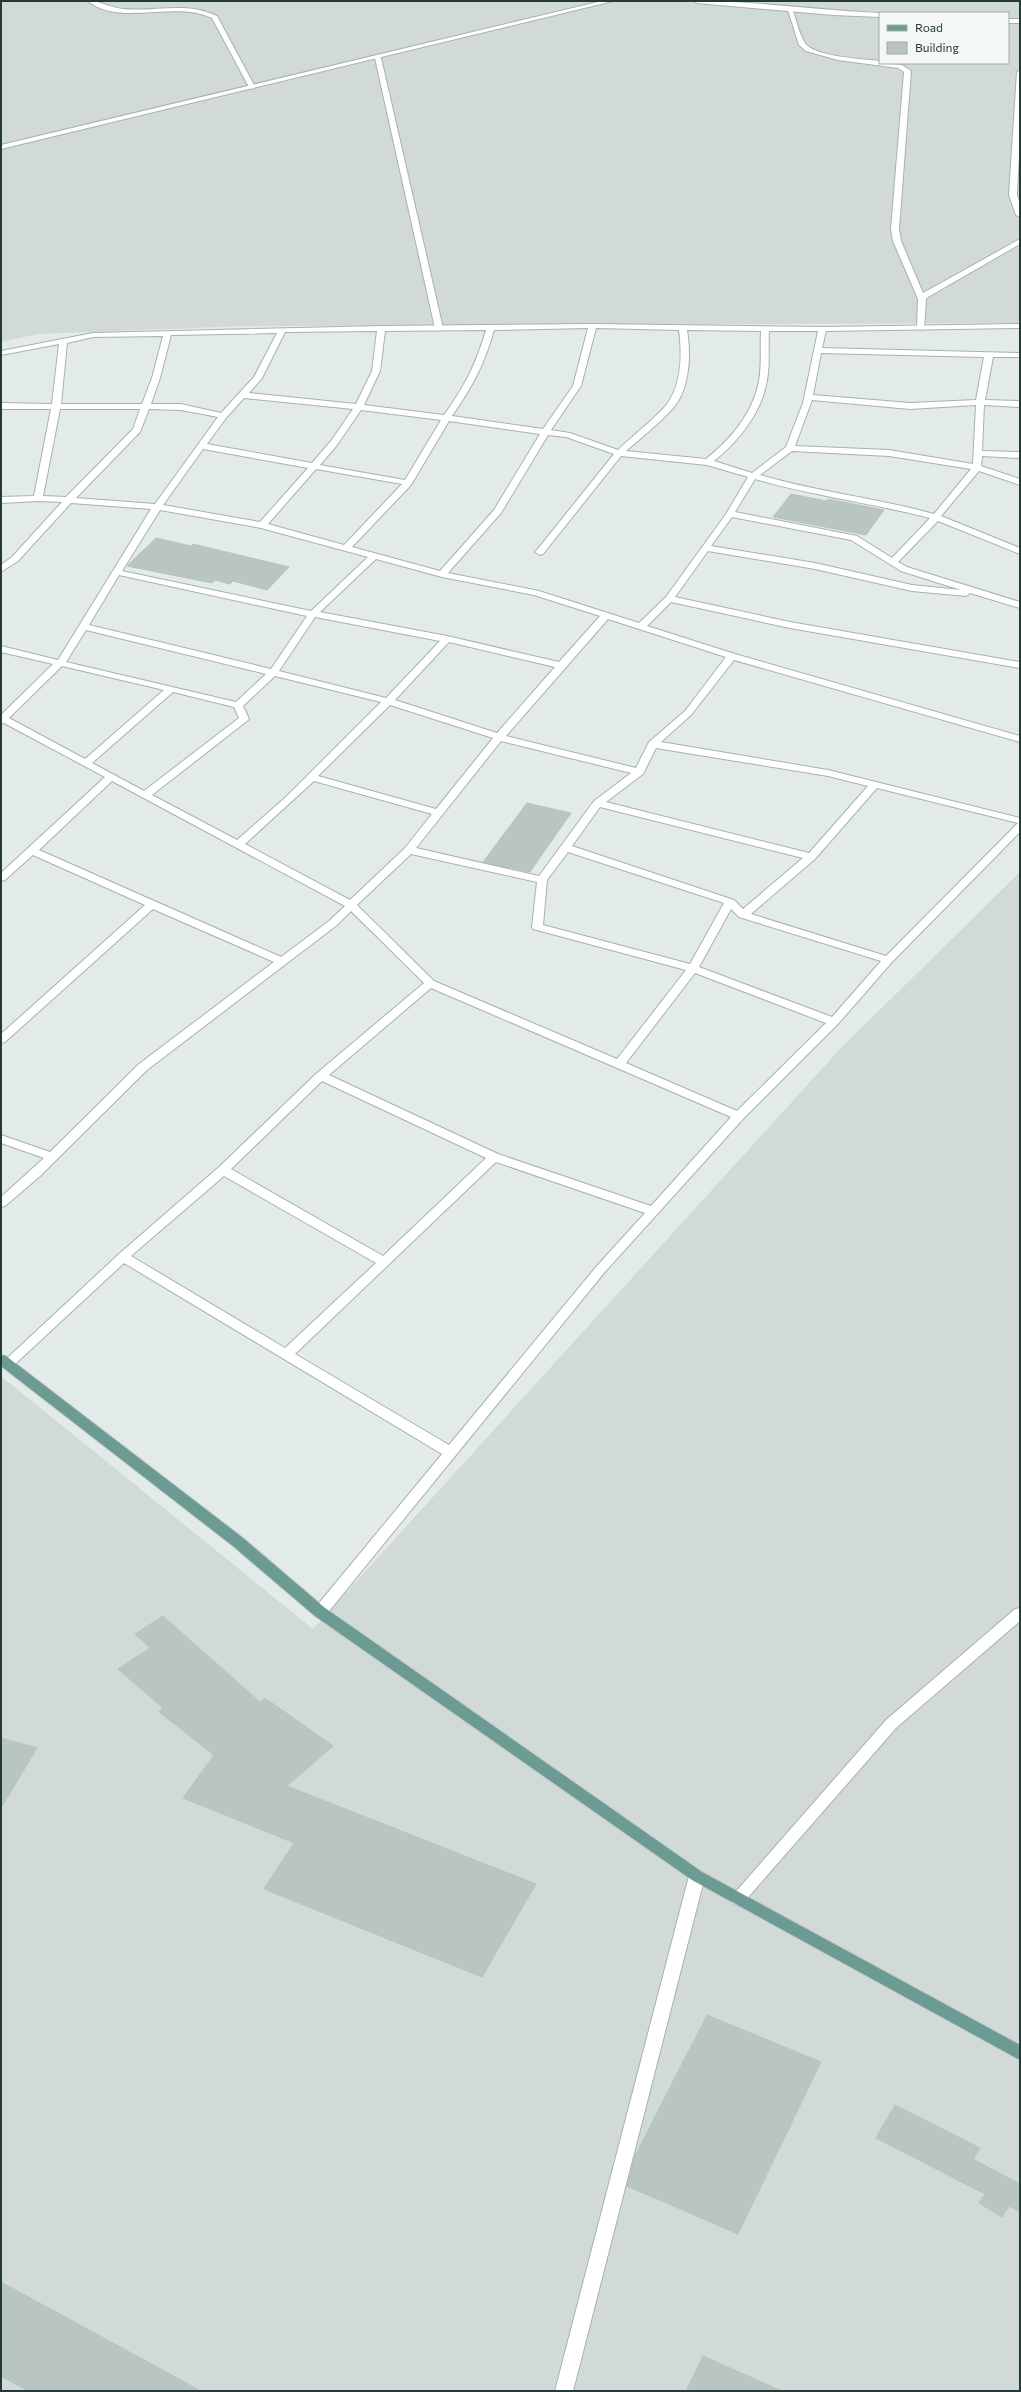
<svg xmlns="http://www.w3.org/2000/svg" width="1021" height="2392" font-family="Commissioner,sans-serif">
<style>
.built{fill:#d1dad7;fill-rule:evenodd}
.building{fill:#b8c5c1;stroke:#b6c4bf}
.lines{fill:none;stroke-linecap:round;stroke-linejoin:round}
.lane-casing{stroke:#a6b2af;stroke-width:2}
.street-casing{stroke:#a6b2af;stroke-width:2}
.primary-casing{stroke:#c2c8c7;stroke-width:2}
.lane{fill:#fff;fill-rule:evenodd}
.street{fill:#fff;fill-rule:evenodd}
.primary{fill:#6c9b93;fill-rule:evenodd}
</style>
<rect width="100%" height="100%" fill="#e3ebe8"/>
<g class="built">
<path d="M1,1H1020V323L244,326L38,334L1,342ZM880,13H1008V63H880Z"/>
<path d="M1020,872V2391H1V1376L313,1629L839,1050Z"/>
</g>
<g class="building">
<path d="M791,494L827,501L828,499L884,510L866,535L773,517Z"/>
<path d="M156,538L191,546L193,544L289,567L267,590L233,581L230,584L215,580L212,583L127,566Z"/>
<path d="M527,803L571,813L530,872L483,862Z"/>
<path d="M163,1616L260,1702L265,1698L333,1746L287,1786L536,1884L482,1977L264,1889L294,1843L183,1798L214,1755L159,1712L163,1708L118,1669L150,1648L135,1634Z"/>
<path d="M1,1738L37,1748L1,1808Z"/>
<path d="M707,2015L821,2062L738,2234L627,2186L635,2156Z"/>
<path d="M895,2105L980,2148L973,2159L1020,2184V2212L1009,2206L1002,2217L979,2203L985,2194L876,2138Z"/>
<path d="M1,2282L201,2391H28L1,2376Z"/>
<path d="M703,2356L782,2391H686Z"/>
</g>
<g class="lines">
<defs>
<g id="lane">
<path d="M88,1C101,1 111,8 123,9C156,12 186,1 217,16L255,87L252,89L249,87L212,18C174,0 119,27 88,1Z"/>
<path d="M787,7L792,8C796,19 799,34 805,43C814,57 864,59 880,61V63L902,65L911,71L899,229L901,241L923,293L1020,239V244L928,297L926,299L924,330L917,328L918,299L893,241L891,229L904,72L898,68L838,60L806,51L799,45Z"/>
<path d="M378,56L381,58L443,328L439,330L435,328L375,58Z"/>
<path d="M1020,70V135L1017,195L1020,204V217L1016,215L1009,195L1017,72Z"/>
</g>
<g id="street">
<path d="M602,1H613L1,149V145Z"/>
<path d="M694,1C756,1 818,10 880,13V17L833,15L697,3Z"/>
<rect x="1008" y="19" width="12" height="4"/>
<path d="M593,324L823,327L1020,324V328L826,331L822,348L1020,353V357H993L985,400L1020,401V407L984,405L982,451L1020,452V458L982,456L981,466L1020,479V485L979,471L941,516L1020,548V554L938,521L898,562L907,567L1020,602V608L970,593L966,596L912,591L815,569L708,551L675,597L790,622L1020,662V668L790,628L671,602L647,626L735,654L1020,736V742L734,660L691,715L661,742L828,770L1020,818V832L892,962L838,1024L743,1119L604,1273L325,1616L320,1617L315,1616L313,1612L315,1608L442,1454L124,1263L13,1366H3L2,1363L119,1254L219,1167L317,1073L424,983L351,911L337,925L147,1070L39,1177L5,1206L1,1207V1197L44,1158L1,1143V1135L50,1152L139,1064L274,962L153,909L5,1042L1,1043V1034L145,905L33,855L5,880L1,881V873L105,777L4,723L1,724V715L53,664L1,652V646L58,660L151,509L71,503L18,561L1,572V565L12,557L62,502L38,501L1,503V497L34,496L51,409H1V403L52,404L59,344L1,355V351L93,333L381,326ZM588,328L573,386L543,429L452,416C473,386 484,365 494,330ZM596,328L679,330C682,353 682,384 667,404C657,417 631,437 618,450L570,433L551,430L581,386ZM486,330C476,364 465,386 444,415L364,405L380,371L385,331ZM687,330L761,331C760,347 762,364 759,381C753,413 731,439 706,459L626,451C642,437 660,423 674,407C690,388 691,353 687,330ZM377,331L372,371L356,404L249,393L262,378L285,332ZM769,331H818L803,403L786,447L752,473L714,461C739,441 762,412 767,380C770,364 768,347 769,331ZM277,333L254,377L221,413L181,404H151L160,378L171,335ZM163,336L152,378L142,404H61L67,343L93,337ZM821,353L984,357L976,400L910,403L813,395ZM244,398L353,409L331,441L312,463L207,444L226,418ZM812,400L910,409L976,405L973,464L889,450L795,446ZM60,409H140L133,429L66,497L43,496ZM149,409L181,410L218,417L155,504L76,498L140,432ZM361,410L441,420L405,480L320,465L337,445ZM449,421L540,434L494,510L440,571L352,547L411,485ZM548,435L566,437L614,454L537,550L535,552L540,555L543,554L621,456L707,465L748,477L726,514L666,597L639,623L539,591L448,573L501,513ZM203,449L308,468L260,522L163,505ZM792,451L889,456L971,469L934,514C876,498 817,492 760,475ZM316,469L402,484L344,545L268,524ZM755,479C813,496 872,503 930,518L892,558L857,536L735,512ZM160,510L261,528L368,557L311,611L122,571ZM732,517L851,540L901,571L961,590L912,585L815,563L711,546ZM376,559L442,577L534,595L600,616L559,662L447,636L320,612ZM119,575L307,616L271,669L89,625ZM315,617L440,641L386,698L279,671ZM608,619L726,657L685,711L649,742L636,768L506,736ZM86,630L266,674L236,702L66,662ZM449,642L555,667L497,733L395,700ZM62,666L164,690L85,759L9,718ZM275,676L381,702L286,797L237,840L152,795L247,721L249,719L243,706ZM173,692L234,707L239,718L144,791L92,763ZM390,705L493,738L436,809L318,776ZM501,741L631,773L594,801L539,876L416,848ZM656,748L828,776L868,786L809,853L606,802L643,774ZM112,781L345,906L329,921L281,957L39,850ZM314,781L432,814L405,848L350,900L245,844ZM877,788L1018,823L886,956L751,914L815,859ZM600,807L803,858L743,909L734,900L572,846ZM568,852L724,903L690,964L543,925L547,880ZM411,854L537,882L532,927L533,929L686,970L617,1059L434,981L357,905ZM731,909L739,917L881,961L832,1017L699,967ZM695,973L826,1023L737,1111L626,1063ZM431,988L731,1117L651,1206L498,1154L329,1075ZM322,1081L486,1158L383,1256L231,1169ZM496,1162L645,1213L596,1267L449,1445L295,1354ZM224,1176L376,1263L285,1348L131,1256Z"/>
<path d="M1020,1608V1621L896,1728L743,1903L738,1905L733,1903L730,1899L733,1895L886,1720L1015,1609Z"/>
<path d="M697,1870L702,1872L705,1876L573,2391H555L689,1876L692,1872Z"/>
</g>
<path id="primary" d="M1,1355L6,1356L243,1538L325,1608L702,1872L1020,2045V2060L692,1880L315,1616L233,1546L1,1366Z"/>
</defs>
<use href="#lane" class="lane-casing"/>
<use href="#street" class="street-casing"/>
<use href="#primary" class="primary-casing"/>
<use href="#lane" class="lane"/>
<use href="#street" class="street"/>
<use href="#primary" class="primary"/>
</g>
<rect width="1021" height="2392" fill="none" stroke="#243a36" stroke-width="4"/>
<rect x="879" y="12" width="130" height="52" fill="#f3f8f6" stroke="#a0aca9"/>
<rect x="887" y="25" width="20" height="6" fill="#6c9b93" stroke="#a0aca9"/>
<text x="915" y="32" font-size="12" fill="#243a36">Road</text>
<rect x="887" y="42" width="20" height="12" fill="#b8c5c1" stroke="#a0aca9"/>
<text x="915" y="52" font-size="12" fill="#243a36">Building</text>
</svg>
